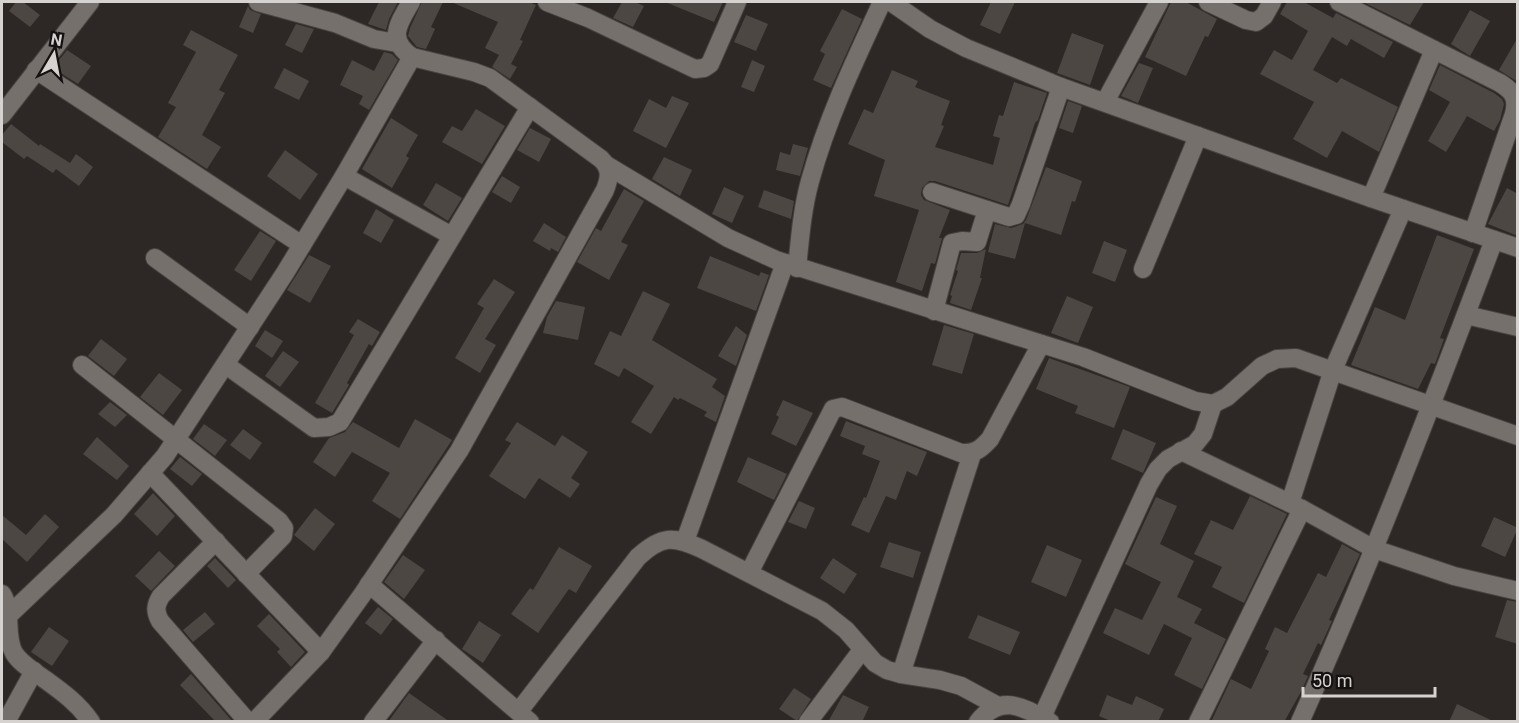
<svg xmlns="http://www.w3.org/2000/svg" width="1519" height="723" font-family="Roboto,sans-serif">
<style>
.building{fill:#4c4742}
.lines{fill:none;stroke-linecap:round;stroke-linejoin:round}
.minor-casing{stroke:#474340;stroke-width:20}
.minor{stroke:#76706c;stroke-width:18}
</style>
<rect width="100%" height="100%" fill="#2d2825"/>
<g class="building">
<path d="M16,2H23L40,15L30,27L9,11Z"/>
<path d="M379,2H398L389,19L386,30L368,24Z"/>
<path d="M422,2H443L431,27L435,29L426,49L417,47L408,36L410,28Z"/>
<path d="M451,2H529L536,5L520,40L523,41L511,64L517,67L510,79L492,67L499,55L485,48L498,22Z"/>
<path d="M622,2H635L644,6L633,27L613,18Z"/>
<path d="M665,2H723L714,22Z"/>
<path d="M991,2H1015L1000,34L980,25Z"/>
<path d="M1171,2H1186L1217,19L1208,37L1205,36L1186,76L1145,57Z"/>
<path d="M1287,2H1304L1333,18L1336,13L1393,42L1384,58L1351,39L1347,46L1332,37L1313,70L1337,83L1341,78L1398,107L1379,152L1342,131L1327,158L1293,139L1314,102L1260,74L1274,50L1292,60L1308,31L1280,14Z"/>
<path d="M1363,2H1424L1410,25Z"/>
<path d="M248,6L250,10L261,14L253,33L239,27Z"/>
<path d="M842,9L862,19L831,88L813,80L825,54L820,51Z"/>
<path d="M1470,10L1490,21L1470,56L1451,44Z"/>
<path d="M746,15L768,24L756,51L734,42Z"/>
<path d="M296,24L314,29L302,53L285,45Z"/>
<path d="M191,30L238,55L219,90L225,93L202,135L221,147L207,169L158,137L176,107L168,103L196,52L183,45Z"/>
<path d="M1072,33L1104,45L1090,85L1057,73Z"/>
<path d="M1518,37V82L1499,70Z"/>
<path d="M67,50L91,66L78,84L53,68Z"/>
<path d="M384,52L392,54L398,60L369,110L359,104L363,96L340,85L352,60L374,71Z"/>
<path d="M752,60L765,66L754,92L741,87Z"/>
<path d="M1139,63L1153,68L1138,103L1121,96Z"/>
<path d="M1440,65L1494,93L1502,99L1504,104L1500,120L1494,131L1467,116L1446,152L1428,141L1450,102L1429,90Z"/>
<path d="M284,68L309,81L299,100L274,88Z"/>
<path d="M892,70L918,81L915,87L950,101L941,125L944,126L935,147L993,165L1000,138L993,136L999,115L1003,116L1014,82L1047,93L1038,120L1035,123L1008,205L935,181H929L922,188L921,195L924,200L950,210L939,238H942L935,264L931,263L922,291L896,282L919,210L874,196L885,160L848,144L864,109L873,113Z"/>
<path d="M672,96L689,103L666,148L633,131L649,99L666,108Z"/>
<path d="M1068,101L1082,106L1073,133L1059,128Z"/>
<path d="M476,109L505,126L482,164L442,142L452,126L462,131Z"/>
<path d="M391,118L418,135L406,156L409,158L392,188L362,169Z"/>
<path d="M11,124L39,146L40,144L70,163L76,154L93,167L79,186L56,169L53,173L27,156L24,159L2,142V135Z"/>
<path d="M530,128L551,139L539,162L517,150Z"/>
<path d="M793,144L808,148L800,176L776,170L780,152L790,155Z"/>
<path d="M285,150L318,174L300,200L267,176Z"/>
<path d="M664,157L692,170L680,196L652,179Z"/>
<path d="M1046,167L1082,181L1075,202L1072,201L1061,235L1025,223L1015,259L988,252L995,224L1011,228L1023,224L1026,220Z"/>
<path d="M502,176L520,187L511,203L492,192Z"/>
<path d="M436,183L462,198L448,221L423,205Z"/>
<path d="M724,187L744,196L732,223L712,214Z"/>
<path d="M1507,188L1518,194V236L1488,224Z"/>
<path d="M624,189L644,201L621,242L628,245L609,280L577,262L596,228L601,231Z"/>
<path d="M764,190L794,201L791,219L758,207Z"/>
<path d="M376,209L394,220L381,243L363,233Z"/>
<path d="M544,223L566,237L558,252L551,248L550,251L533,241Z"/>
<path d="M260,231L276,241L251,281L234,270Z"/>
<path d="M1437,235L1474,249L1440,338L1444,339L1435,364L1431,363L1418,389L1351,365L1375,307L1405,320Z"/>
<path d="M1104,241L1127,250L1115,282L1092,273Z"/>
<path d="M986,249L980,278H982L971,310L950,303L952,296L950,295L958,271L956,270L961,253H977Z"/>
<path d="M309,255L331,266L310,303L287,290Z"/>
<path d="M710,256L759,276L761,272L769,275L756,311L697,288Z"/>
<path d="M494,279L515,292L485,339L496,345L480,373L455,358L484,308L477,304Z"/>
<path d="M643,291L670,304L652,340L717,379L712,387L725,396L716,422L704,416L707,412L680,398L678,400L674,397L651,434L631,422L654,386L624,368L619,377L594,364L610,331L621,336Z"/>
<path d="M1067,296L1093,307L1078,343L1051,333Z"/>
<path d="M556,301L585,307L578,340L543,333L547,317Z"/>
<path d="M358,319L380,332L372,346L369,344L347,383L349,385L332,413L315,403L354,335L349,332Z"/>
<path d="M944,325L974,334L962,374L932,365Z"/>
<path d="M736,326L747,335L736,366L718,356Z"/>
<path d="M265,330L283,341L272,358L255,346Z"/>
<path d="M101,339L127,359L114,376L88,356Z"/>
<path d="M283,351L299,362L280,387L265,376Z"/>
<path d="M1049,358L1130,387L1114,428L1075,413L1078,406L1036,389Z"/>
<path d="M159,373L182,390L163,415L140,397Z"/>
<path d="M783,400L813,413L796,446L771,434L779,417L776,415Z"/>
<path d="M110,402L127,415L115,427L98,414Z"/>
<path d="M415,419L452,440L400,519L372,501L390,473L352,452L335,477L313,462L329,438L345,432L353,422L399,448Z"/>
<path d="M846,421L927,452L917,476L907,471L896,500L886,496L869,533L851,525L864,497L866,498L880,461L862,454L865,446L840,436Z"/>
<path d="M517,422L555,446L562,435L588,452L571,478L580,484L570,498L539,478L525,499L489,476L511,443L505,440Z"/>
<path d="M204,424L227,440L215,456L193,439Z"/>
<path d="M243,429L262,443L250,460L230,445Z"/>
<path d="M1123,429L1156,443L1143,473L1111,459Z"/>
<path d="M97,437L129,466L117,480L83,454Z"/>
<path d="M180,457L202,474L192,486L170,469Z"/>
<path d="M748,457L787,474L774,500L737,482Z"/>
<path d="M153,493L175,516L157,536L134,514Z"/>
<path d="M1250,496L1287,514L1244,603L1212,587L1222,567L1194,554L1211,520L1233,530Z"/>
<path d="M1156,497L1177,506L1160,544L1194,561L1177,597L1202,609L1194,623L1226,639L1202,689L1174,675L1192,638L1164,624L1149,655L1103,633L1115,608L1142,620L1161,582L1125,564Z"/>
<path d="M799,501L815,508L806,529L788,522Z"/>
<path d="M315,508L335,524L314,551L294,535Z"/>
<path d="M45,514L59,527L27,562L2,539V515L26,535Z"/>
<path d="M1494,517L1518,528L1505,557L1481,546Z"/>
<path d="M889,542L921,552L913,578L880,567Z"/>
<path d="M1342,544L1360,554L1329,620L1332,621L1321,645L1318,643L1303,674L1308,676L1302,690L1284,722H1211L1231,679L1251,689L1269,651L1265,649L1275,627L1287,633L1318,573L1326,577Z"/>
<path d="M1047,545L1082,560L1066,597L1031,582Z"/>
<path d="M559,547L592,566L576,593L569,589L538,633L511,614L530,588L533,590Z"/>
<path d="M159,551L175,566L151,591L135,576Z"/>
<path d="M403,555L425,570L404,599L384,582Z"/>
<path d="M215,558L236,580L228,588L207,566Z"/>
<path d="M833,558L857,574L844,594L820,578Z"/>
<path d="M1507,600L1518,602V644L1495,637Z"/>
<path d="M378,607L393,619L381,635L365,623Z"/>
<path d="M205,612L215,624L193,642L183,630Z"/>
<path d="M269,614L305,652L291,667L277,652L280,649L257,626Z"/>
<path d="M978,615L1020,632L1010,655L968,638Z"/>
<path d="M479,621L501,635L483,663L462,649Z"/>
<path d="M49,627L69,641L52,666L31,652Z"/>
<path d="M191,674L233,722H216L180,685Z"/>
<path d="M794,688L811,699L797,721L779,709Z"/>
<path d="M409,693L450,722H388Z"/>
<path d="M843,695L869,707L862,722H828Z"/>
<path d="M1107,695L1132,705L1136,696L1164,709L1158,722H1113L1099,716Z"/>
<path d="M1457,704L1495,722H1449Z"/>
</g>
<g class="lines">
<defs>
<g id="minor">
<path d="M258,2L335,23L374,39L397,43"/>
<path d="M547,2L588,18L695,69L704,68L710,64L737,2"/>
<path d="M891,2L930,29L966,48L1061,87L1371,198L1518,248"/>
<path d="M1208,2L1246,20L1256,22L1264,16L1272,2"/>
<path d="M1339,2L1500,83C1513,91 1518,98 1514,114L1473,233"/>
<path d="M36,70L302,245"/>
<path d="M1105,102L1159,2"/>
<path d="M2,115L90,2"/>
<path d="M608,166L728,238L776,260L1083,357L1195,401L1213,404L1227,397L1262,366L1277,359L1296,358L1518,436"/>
<path d="M344,176L452,236"/>
<path d="M932,192L1009,217L1016,215L1021,204L1061,87"/>
<path d="M1371,198L1434,50"/>
<path d="M155,258L250,327"/>
<path d="M797,268C800,239 802,210 810,181C827,119 855,60 882,2"/>
<path d="M1143,269L1198,136"/>
<path d="M934,311L952,243L962,241L977,242L987,210"/>
<path d="M1466,315L1518,327"/>
<path d="M82,365L279,521L284,528L283,536L246,574"/>
<path d="M226,365L314,428L329,427L340,422L530,107"/>
<path d="M1181,451L1302,509L1374,549L1454,576L1518,591"/>
<path d="M150,473L321,652"/>
<path d="M1290,503L1333,370L1403,209"/>
<path d="M216,541L161,596C155,606 155,611 160,621L248,722"/>
<path d="M685,541L785,263"/>
<path d="M749,573L833,409L842,407L850,410L961,453C975,454 981,449 990,439L1041,344"/>
<path d="M369,584L530,722"/>
<path d="M2,594C13,612 4,635 14,653C20,663 33,671 43,678C61,691 78,703 91,722"/>
<path d="M9,615L114,515L165,456L285,273L344,176L412,57C386,39 399,23 411,2"/>
<path d="M901,674L972,454"/>
<path d="M519,711L638,557C662,535 673,536 702,549L822,611L846,630L875,663L887,670L901,674L940,680L961,686L996,705"/>
<path d="M1042,717L1149,484L1158,469L1168,459L1195,444L1203,434L1213,404"/>
<path d="M6,722L34,671"/>
<path d="M254,722L321,652L362,595L459,451L605,190C610,177 611,169 601,159L490,78L474,72L412,57"/>
<path d="M373,722L436,640"/>
<path d="M808,722L862,650"/>
<path d="M978,722C1001,693 1023,707 1050,722"/>
<path d="M1198,722L1302,509"/>
<path d="M1300,722C1371,563 1433,402 1494,240"/>
</g>
</defs>
<use href="#minor" class="minor-casing"/>
<use href="#minor" class="minor"/>
</g>
<rect width="1519" height="723" fill="none" stroke="#d6d2d0" stroke-width="6"/>
<g transform="translate(54 54) rotate(10)" stroke="#141110" stroke-width="4.5" paint-order="stroke">
<path d="M0-4.5L10 22L0 15L-10 22Z" fill="#d6d2d0"/>
<text y="-9" font-size="16" font-weight="bold" text-anchor="middle" fill="#d6d2d0">N</text>
</g>
<path d="M1303 687v9h132v-9" fill="none" stroke="#d6d2d0" stroke-width="3"/>
<text x="1312" y="687" font-size="18" fill="#d6d2d0" stroke="#141110" stroke-width="4.5" paint-order="stroke">50 m</text>
</svg>
